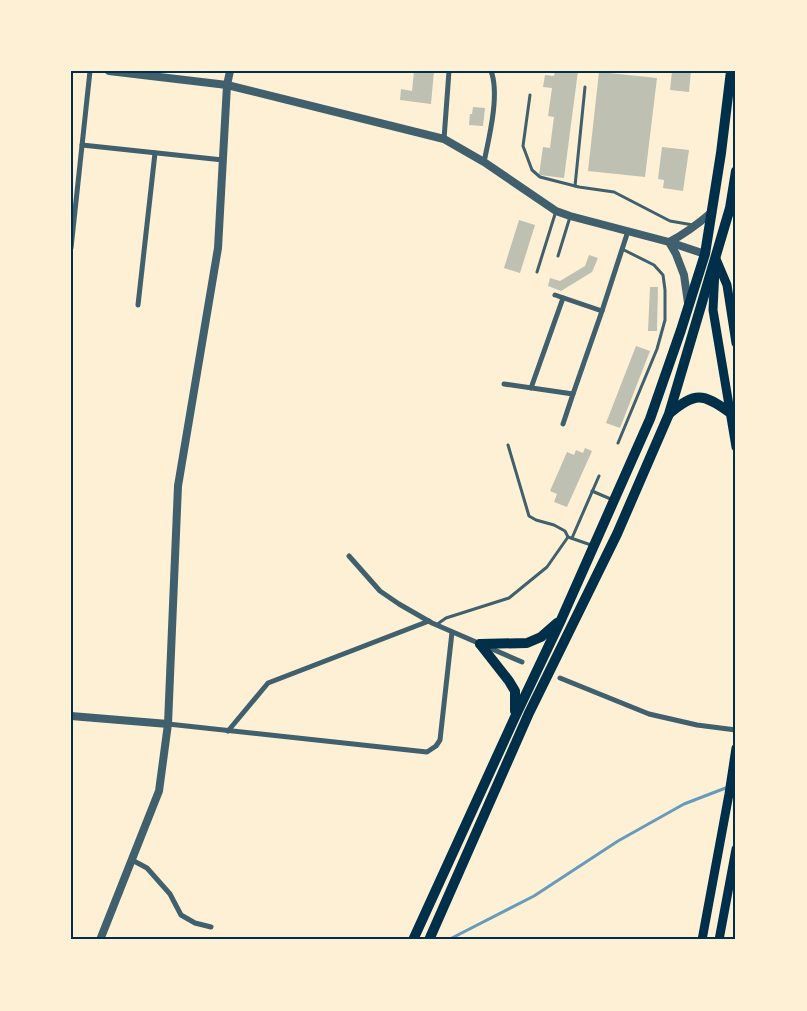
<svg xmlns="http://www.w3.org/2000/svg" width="807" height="1011" font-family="'PT Sans Narrow',sans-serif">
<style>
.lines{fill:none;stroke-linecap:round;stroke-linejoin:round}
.stream{stroke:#669bbc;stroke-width:3}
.building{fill:#bec0b2}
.service{stroke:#3f606c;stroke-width:3}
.minor{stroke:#3f606c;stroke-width:5}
.tertiary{stroke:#3f606c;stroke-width:8}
.secondary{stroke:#003049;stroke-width:9}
.trunk{stroke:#003049;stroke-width:10}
.neatline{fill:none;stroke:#003049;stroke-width:2}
</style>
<rect width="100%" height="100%" fill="#fdf0d5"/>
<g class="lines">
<path class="stream" d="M448,940L534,896L618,841L684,804L736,784"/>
</g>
<g class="building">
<path d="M414,71H434L431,104L400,100L401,89L412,91Z"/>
<path d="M555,71H578L564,178L539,175L543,147L550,148L554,117L548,116L552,88L543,87L545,75L554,76Z"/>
<path d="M672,71H691L689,92L670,90Z"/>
<path d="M599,72L657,78L645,177L588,171Z"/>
<path d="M473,107L485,108L483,126L469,125L470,114H472Z"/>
<path d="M662,147L689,150L683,191L663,188L664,180L658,179Z"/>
<path d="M519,220L535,225L520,273L504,268Z"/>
<path d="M589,255L598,258L592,272L561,291L548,286L550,278L560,281L585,266Z"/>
<path d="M650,287H658L657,331H648Z"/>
<path d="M636,346L650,351L620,428L606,423Z"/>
<path d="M585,448L592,451L567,507L554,502L557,494L550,491L567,452L574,455L576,450L583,453Z"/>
</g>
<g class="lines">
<g class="service">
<path d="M530,95L523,146L532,170L540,177L579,187L614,192L670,221L693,225"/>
<path d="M575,186L585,87"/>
<path d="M558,256L570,217"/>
<path d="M537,272L556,211"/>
<path d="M618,443L657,349L665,320V290L663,275L654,265L622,249"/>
<path d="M508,445L529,516L536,520L554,525L565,531L568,537L591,545"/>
<path d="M592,491L613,500"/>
<path d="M572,538L599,476"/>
<path d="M436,625L446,618L509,598L547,567L568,537"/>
</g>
<g class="minor">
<path d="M444,139L449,71"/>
<path d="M82,145L223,160"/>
<path d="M484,162C489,138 500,94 491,71"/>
<path d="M71,248L90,71"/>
<path d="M555,295L602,311"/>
<path d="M138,305L155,153"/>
<path d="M504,384L573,394"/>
<path d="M531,388L563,298"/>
<path d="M563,424L573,394L602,311L628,231"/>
<path d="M349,556L380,591L399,604L432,623L522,662"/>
<path d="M560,678L649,714L697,725L736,730"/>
<path d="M168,724L427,752L436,746L440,740L452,632"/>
<path d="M228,731L268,683L429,621"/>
<path d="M132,860L147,868L170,894L181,915L195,923L211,927"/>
</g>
<g class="tertiary">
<path d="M109,71L227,85L444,139L484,162L556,211L570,216L669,242L705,254"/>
<path d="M688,303L684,275L676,254L669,242C685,234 698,224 712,212"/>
<path d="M71,716L168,724"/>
<path d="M100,940L159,791L168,724L178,486L218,248L227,85L230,71"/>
</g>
<g class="secondary">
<path d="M716,259L727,285L736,343"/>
<path d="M715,269L713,310L736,447"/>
<path d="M702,940L729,794L736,748"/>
<path d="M719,940L736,849"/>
</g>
<g class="trunk">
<path d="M670,413C695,392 703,393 729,412"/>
<path d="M480,644L527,643L541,637L557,623"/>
<path d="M480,644L509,681L515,691V711"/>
<path d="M413,940L515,717L561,620L650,419L681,330L705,254L721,153L731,71"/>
<path d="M429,940L529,713L617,534L669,414L730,208L736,171"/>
</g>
</g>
<rect width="807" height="1011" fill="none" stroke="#fdf0d5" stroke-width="145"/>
<rect x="72" y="72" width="662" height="866" class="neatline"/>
</svg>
